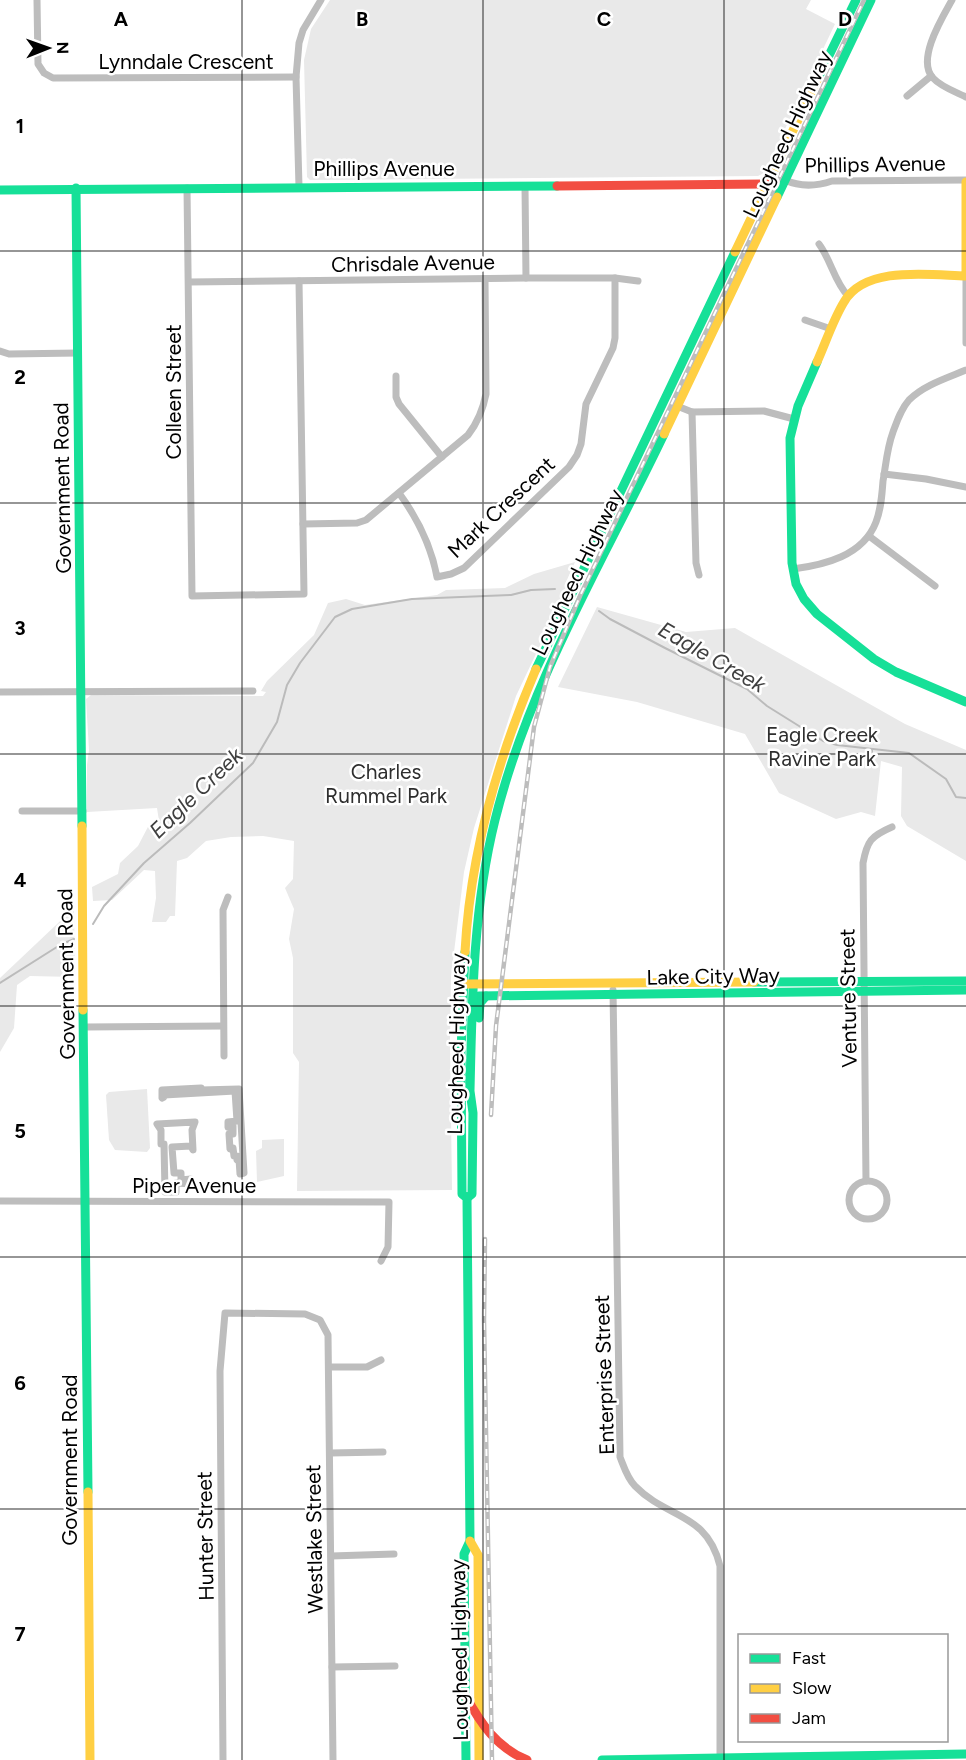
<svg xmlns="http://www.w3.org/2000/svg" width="966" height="1760" font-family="Figtree,sans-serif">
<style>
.green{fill:#e9e9e9}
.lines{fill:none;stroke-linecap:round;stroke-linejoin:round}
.stream{stroke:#bbb;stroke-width:2}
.street{stroke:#bdbdbd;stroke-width:7}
.fast{stroke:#16e098;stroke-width:9}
.slow{stroke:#ffcf43;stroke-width:9}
.jam{stroke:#f24e42;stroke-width:9}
.rail-casing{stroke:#bdbdbd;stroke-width:4.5}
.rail{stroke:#fff;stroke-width:2;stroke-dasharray:7;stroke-linecap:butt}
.grid{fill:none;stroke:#000;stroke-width:1.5;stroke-opacity:0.55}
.labels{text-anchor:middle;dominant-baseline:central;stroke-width:5;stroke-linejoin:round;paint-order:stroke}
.street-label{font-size:21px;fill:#000;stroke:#fff}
.park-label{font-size:21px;fill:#2e2e2e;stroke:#fff}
.water-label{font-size:22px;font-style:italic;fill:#3f3f3f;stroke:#fff}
.grid-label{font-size:20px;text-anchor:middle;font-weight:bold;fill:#000;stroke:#fff;stroke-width:5;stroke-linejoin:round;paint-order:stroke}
</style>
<rect width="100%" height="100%" fill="#fff"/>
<g class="green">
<path d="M330,0H811L806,9L835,24L764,173L758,176L310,180L307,177L304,60L311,29Z"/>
<path d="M575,562L566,582H570L516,696L474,828L464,872L451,976L450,1040L452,1190L297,1191L299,1062L293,1053V958L289,939L294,909L285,888L293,879L294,841L263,836L231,837L206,841L187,858L177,861L175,916H170L166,922H152L156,898L155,871L144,870L112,900L93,901L92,887L118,874L120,863L138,846L150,823L159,821L157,808L87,812V765L89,750L86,699L91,695L263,696L266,692L261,691L267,681L314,635L328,603L346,599L365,605L437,595L446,590L505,588L534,574Z"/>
<path d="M597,607L686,632L735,628L905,724L966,750V861L907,826L901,816L902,767L881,761L875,816L861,812L836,819L779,793L745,734L637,702L558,687Z"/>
<path d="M74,908L75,977L30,976L17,985L14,1028L0,1052V978Z"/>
<path d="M147,1089L150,1148L147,1152L115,1150L109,1140L106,1095L109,1092Z"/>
<path d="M284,1139V1176L257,1182L256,1151L262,1148V1140Z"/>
</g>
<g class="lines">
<g class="stream">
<path d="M599,611L610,619L665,648L747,689L767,706L823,741L837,745L909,753L946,779L956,797L966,798"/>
<path d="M872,749V757"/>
<path d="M93,924L104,906L144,863L190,823L253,763L277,722L287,685L300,663L335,617L352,609L412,599L511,595L531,590L555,589"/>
<path d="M0,983L60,945L74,939"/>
</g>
<g class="street">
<path d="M37,0L38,64L44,73L53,78L296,77"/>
<path d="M952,0C942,18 916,60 933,78C941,87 956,92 966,97"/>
<path d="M907,96L931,76"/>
<path d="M785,180C800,187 817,186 832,181L966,180"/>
<path d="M525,186L526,278"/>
<path d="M299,187L296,77L299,43L303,30L321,0"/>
<path d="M187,188L192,596L304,594L299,281"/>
<path d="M819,244C831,260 834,281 848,296"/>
<path d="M966,276V343"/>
<path d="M189,282L526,278H615L638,281"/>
<path d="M805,320L831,329"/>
<path d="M0,351L9,354L78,353"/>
<path d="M396,376V397L399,404L442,457"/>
<path d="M677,406L692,412L764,411L794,419"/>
<path d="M692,412L696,563L699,575"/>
<path d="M884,474L926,479L966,487"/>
<path d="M399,493C418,519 431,545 437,577L451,574L464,568L569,467L577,455L581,444L586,404L613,348L615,338V278"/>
<path d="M303,524L357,523L366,520L468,435C478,422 483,410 486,394L485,279"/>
<path d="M869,536L935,586"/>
<path d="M793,569C824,565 863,556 876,522C881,509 882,495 883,481C886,464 887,448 893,432C897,421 901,409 909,400C924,385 947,378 966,370"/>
<path d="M0,692L253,691"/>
<path d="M22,811H83"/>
<path d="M613,990L620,1457C624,1467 627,1478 635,1486C667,1519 707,1512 720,1566V1758"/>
<path d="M85,1027L223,1026"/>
<path d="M224,1056L223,910L228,897"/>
<path d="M201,1088V1090L239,1089L244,1173L240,1174L239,1159L237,1160V1156H234L233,1148L230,1149L229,1134H233V1126L228,1127V1122L237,1121L235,1091L164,1095V1097L162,1098V1090Z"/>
<path d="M195,1122L192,1130L193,1150L191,1146L172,1147L174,1173H181V1180L191,1179L192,1184L176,1183V1192H165L164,1144H161V1130L157,1124Z"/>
<path d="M866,1181L863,863C867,841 871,836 892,827"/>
<circle cx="868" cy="1200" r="19"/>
<path d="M0,1201L389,1202L388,1247L381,1261"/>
<path d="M329,1367H367L381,1360"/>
<path d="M330,1453L383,1452"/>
<path d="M331,1556L394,1554"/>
<path d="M332,1667L395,1666"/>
<path d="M223,1760L220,1371L225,1313L305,1314L320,1320L328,1335L333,1760"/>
</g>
<g class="fast">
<path d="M818,78L856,0"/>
<path d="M76,188L82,826"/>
<path d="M0,190L557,186"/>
<path d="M777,197L871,0"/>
<path d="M817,362L798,406L790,438L792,563L796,584L804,599L817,614L874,659L896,672L966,702"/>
<path d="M536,669L735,252"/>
<path d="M465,952L461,1053L462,1194L467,1198L470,1541L464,1554L466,1760"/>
<path d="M754,982L966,981"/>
<path d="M479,996L966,990"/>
<path d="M83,1010L88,1492"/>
<path d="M479,1018L480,1003L486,996"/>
<path d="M467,1198L472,1194L473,1113L470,1091C472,1001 473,908 495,820C529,683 604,560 664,434"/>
<path d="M602,1760L966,1754"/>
</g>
<g class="slow">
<path d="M735,252L818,78"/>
<path d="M817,362C826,342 833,320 844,302C865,265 930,275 966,276V182"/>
<path d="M664,434L777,197"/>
<path d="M82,826L83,1010"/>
<path d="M465,952C470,855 498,758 536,669"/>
<path d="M467,984L754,982"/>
<path d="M88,1492L90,1760"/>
<path d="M470,1541L478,1555L479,1760"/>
</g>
<g class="jam">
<path d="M557,186L769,184"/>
<path d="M465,1695C481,1724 496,1747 527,1760"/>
</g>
<defs>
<g id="rail">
<path d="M491,1115L496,1026L534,727L550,667L580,596L864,0"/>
<path d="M485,1239L484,1320L492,1760"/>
</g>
</defs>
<use href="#rail" class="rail-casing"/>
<use href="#rail" class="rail"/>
</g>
<path class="grid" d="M242,0V1760M483,0V1760M724,0V1760M0,251H966M0,503H966M0,754H966M0,1006H966M0,1257H966M0,1509H966"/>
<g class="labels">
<g class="street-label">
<text x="186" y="61">Lynndale Crescent</text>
<text transform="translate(787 134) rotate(-65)">Lougheed Highway</text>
<text transform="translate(875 164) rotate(-1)">Phillips Avenue</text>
<text x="384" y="168">Phillips Avenue</text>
<text transform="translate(413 263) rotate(-1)">Chrisdale Avenue</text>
<text transform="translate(173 392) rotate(-90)">Colleen Street</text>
<text transform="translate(62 488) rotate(-91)">Government Road</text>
<text transform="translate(501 507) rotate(-43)">Mark Crescent</text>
<text transform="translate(577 572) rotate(-64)">Lougheed Highway</text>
<text transform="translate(66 974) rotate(-91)">Government Road</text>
<text transform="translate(713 976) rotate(-1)">Lake City Way</text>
<text transform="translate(848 998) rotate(-91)">Venture Street</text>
<text transform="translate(456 1044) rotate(-89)">Lougheed Highway</text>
<text x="194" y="1185">Piper Avenue</text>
<text transform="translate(604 1375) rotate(-92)">Enterprise Street</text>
<text transform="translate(69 1460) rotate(-90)">Government Road</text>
<text transform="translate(205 1536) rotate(-91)">Hunter Street</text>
<text transform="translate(314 1539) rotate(-91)">Westlake Street</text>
<text transform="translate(459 1650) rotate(-91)">Lougheed Highway</text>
</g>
<g class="park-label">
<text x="822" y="734">Eagle Creek<tspan x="822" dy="24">Ravine Park</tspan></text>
<text x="386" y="771">Charles<tspan x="386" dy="24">Rummel Park</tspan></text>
</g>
<g class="water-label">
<text transform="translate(712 657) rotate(30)">Eagle Creek</text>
<text transform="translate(196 793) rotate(-44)">Eagle Creek</text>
</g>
</g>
<g class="grid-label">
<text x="121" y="26">A</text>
<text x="362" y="26">B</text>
<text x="604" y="26">C</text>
<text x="845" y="26">D</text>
<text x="20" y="133">1</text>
<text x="20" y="384">2</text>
<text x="20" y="635">3</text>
<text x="20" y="887">4</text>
<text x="20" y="1138">5</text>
<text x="20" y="1390">6</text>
<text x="20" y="1641">7</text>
</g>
<rect x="738" y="1634" width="210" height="108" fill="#ffffff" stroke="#999999" stroke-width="1.5"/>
<rect x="750" y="1654" width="30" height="9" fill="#16e098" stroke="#999999" stroke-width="1.5"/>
<text x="792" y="1664" font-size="18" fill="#000000">Fast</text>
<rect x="750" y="1684" width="30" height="9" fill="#ffcf43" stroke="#999999" stroke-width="1.5"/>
<text x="792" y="1694" font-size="18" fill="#000000">Slow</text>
<rect x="750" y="1714" width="30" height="9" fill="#f24e42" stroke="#999999" stroke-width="1.5"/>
<text x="792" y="1724" font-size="18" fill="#000000">Jam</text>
<g transform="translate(48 48) rotate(89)" stroke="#ffffff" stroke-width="4.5" paint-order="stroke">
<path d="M0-4.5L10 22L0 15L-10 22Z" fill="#000000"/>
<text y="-9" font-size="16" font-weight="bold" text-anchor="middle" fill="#000000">N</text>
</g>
</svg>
